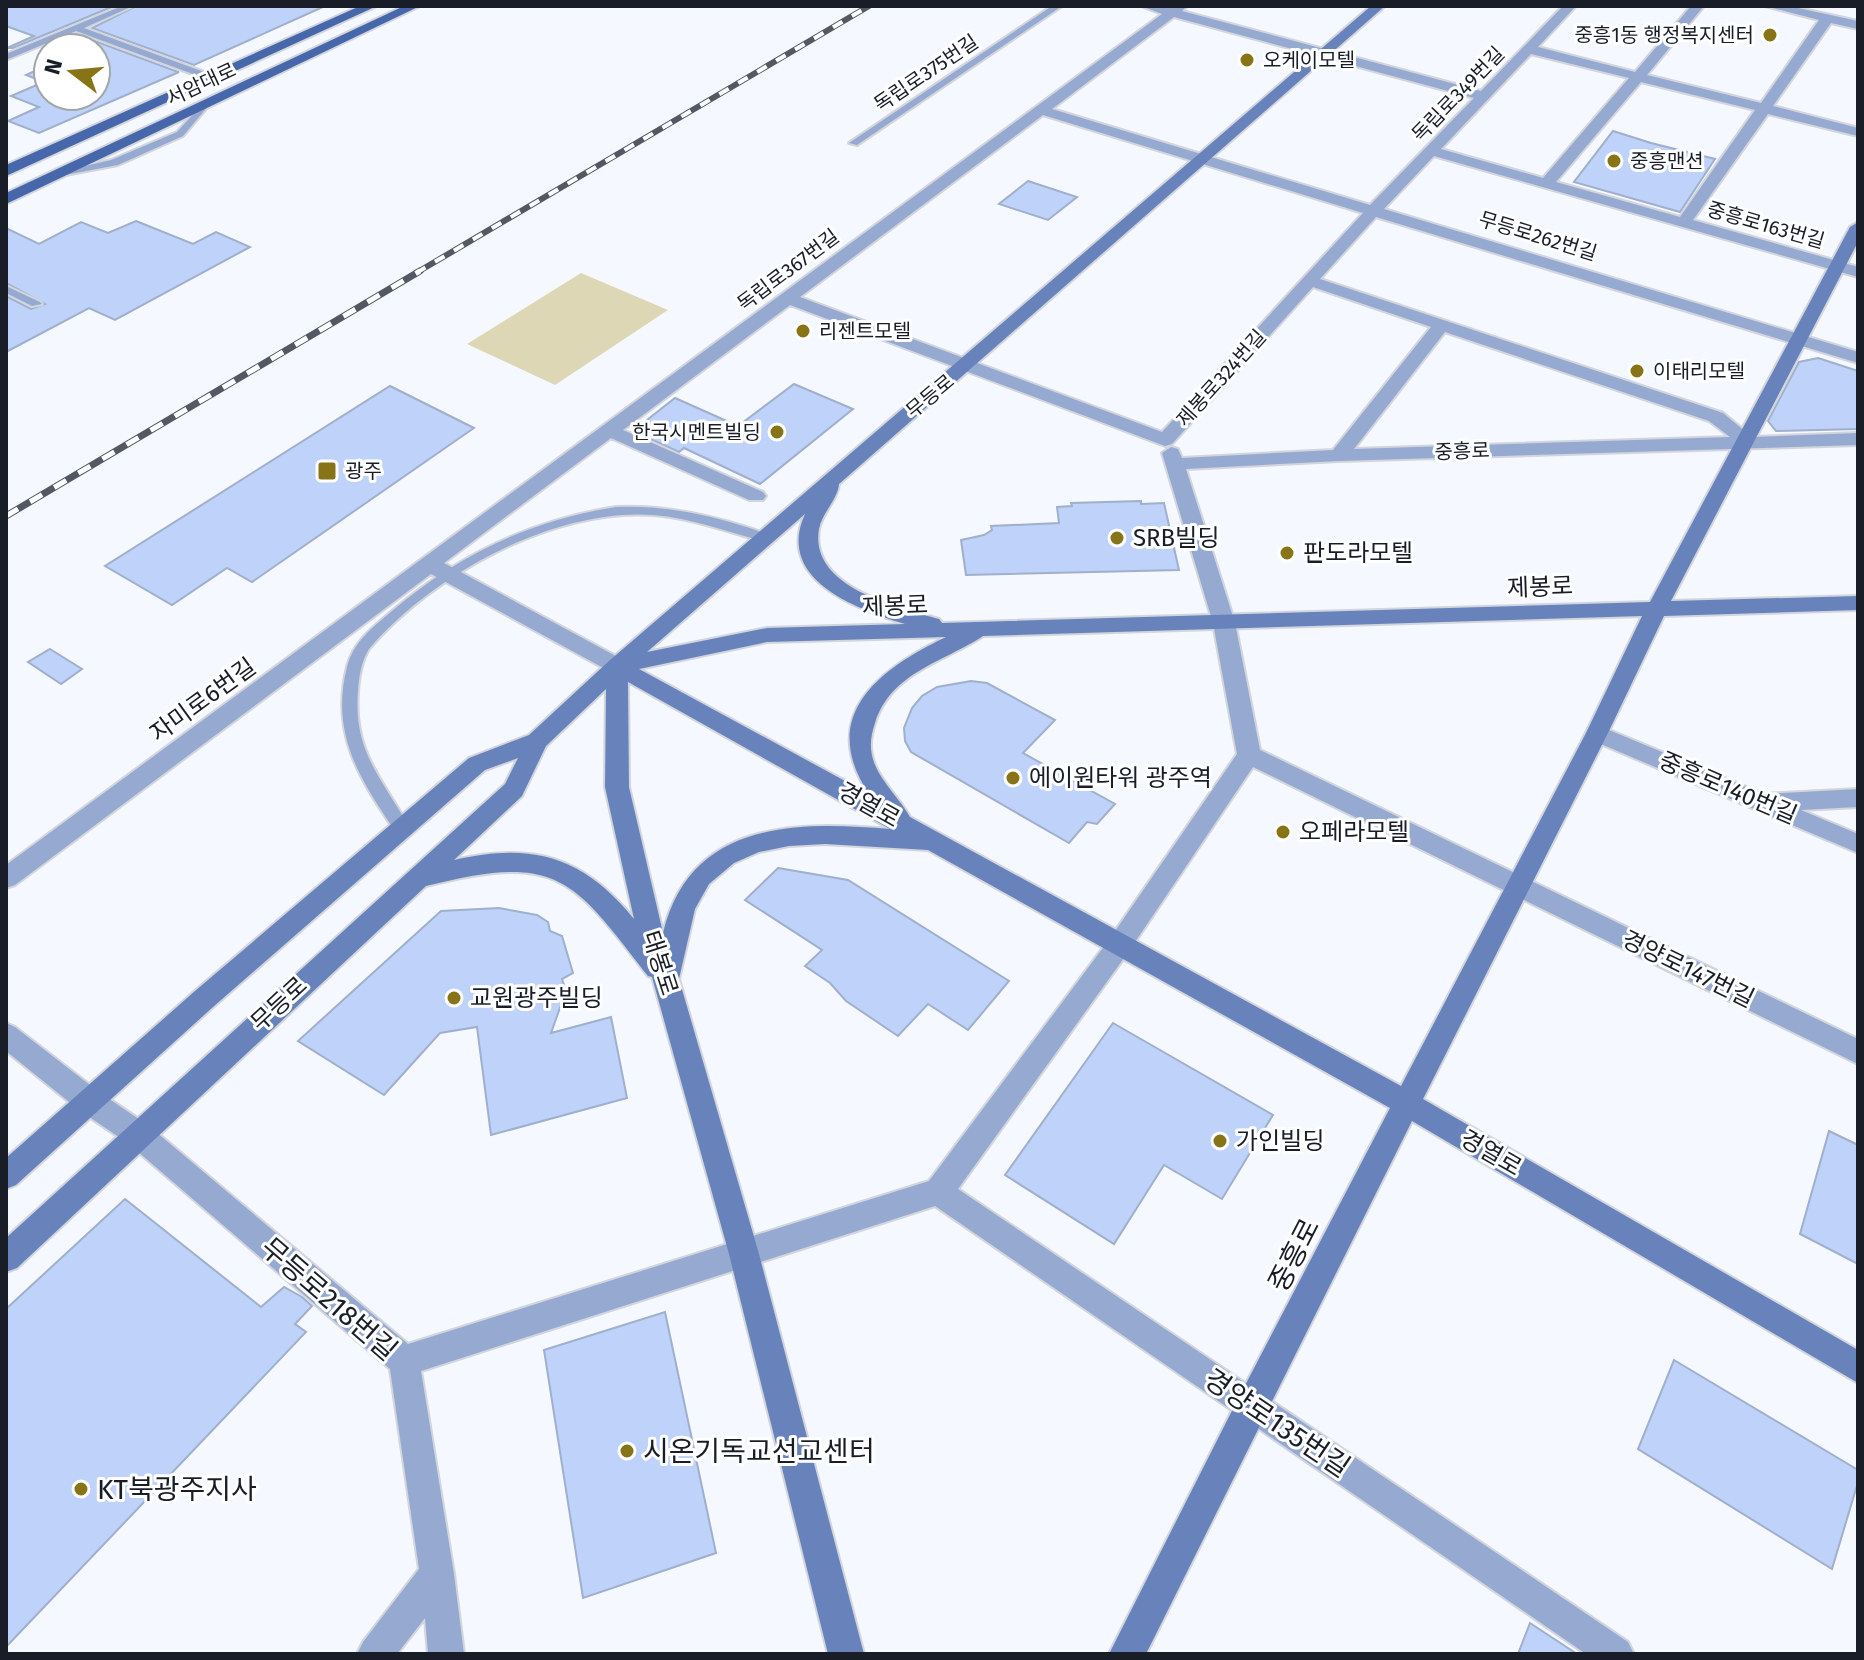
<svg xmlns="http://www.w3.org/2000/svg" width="1864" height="1660" font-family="'Fira Sans','Noto Sans KR',sans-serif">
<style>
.green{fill:#ded7b5}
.building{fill:#bed2fa;stroke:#a0afcb;stroke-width:2}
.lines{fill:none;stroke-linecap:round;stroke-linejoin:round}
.lane-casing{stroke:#d2d5dd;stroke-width:4}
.street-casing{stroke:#d2d5dd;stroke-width:4}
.secondary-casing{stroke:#d2d5dd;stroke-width:4}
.primary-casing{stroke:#d2d5dd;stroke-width:4}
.lane{fill:#96aad1;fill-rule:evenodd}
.street{fill:#96aad1;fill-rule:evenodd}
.secondary{fill:#6883bb;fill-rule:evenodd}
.primary{fill:#4767ab;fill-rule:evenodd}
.rail-far1-casing{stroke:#535862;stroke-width:6}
.rail-casing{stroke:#535862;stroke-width:7}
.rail-far1{stroke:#fff;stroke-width:4;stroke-dasharray:11;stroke-linecap:butt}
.rail{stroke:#fff;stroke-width:5;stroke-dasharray:14;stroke-linecap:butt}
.poi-dot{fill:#867417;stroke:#fff;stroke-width:3}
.labels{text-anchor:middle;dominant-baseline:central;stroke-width:6;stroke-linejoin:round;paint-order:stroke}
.far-poi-label{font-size:20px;fill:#181d28;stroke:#fff;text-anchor:start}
.far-street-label{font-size:20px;fill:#181d28;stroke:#fff}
.poi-label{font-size:24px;fill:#181d28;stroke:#fff;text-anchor:start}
.street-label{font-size:24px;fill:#181d28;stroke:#fff}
.near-street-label{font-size:28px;fill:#181d28;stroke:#fff}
.near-poi-label{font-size:28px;fill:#181d28;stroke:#fff;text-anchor:start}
</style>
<rect width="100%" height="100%" fill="#f5f8ff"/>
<path class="green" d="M581,273L668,310L555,385L467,344Z"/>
<g class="building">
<path d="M6,6H114L13,48H7L34,36L6,26Z"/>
<path d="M136,6H325L194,65L92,28Z"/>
<path d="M76,34L178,72H179L39,133L8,121L39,107L11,96L44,82L26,75L48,65V96H96V48H43Z"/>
<path d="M1613,131L1651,143L1715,159L1680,212L1574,182Z"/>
<path d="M1028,181L1077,197L1048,220L999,204Z"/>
<path d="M136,221L193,244L216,232L250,247L115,320L89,308L6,352V296L31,309L45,304L6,283V228L39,244L81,222L108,233Z"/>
<path d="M1818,358L1858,371V429L1776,431L1768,421L1799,362Z"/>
<path d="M794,384L853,409L760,484L684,448L679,452L633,431L675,398L738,426Z"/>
<path d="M390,386L474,428L252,582L227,568L172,605L105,566Z"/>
<path d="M1141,501V504L1164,503L1179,570L966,575L961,540L984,535L992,530L991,526L1059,523L1057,507L1072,506L1071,503Z"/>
<path d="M50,649L82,669L61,684L28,662Z"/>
<path d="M971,681L987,683L1055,720L1023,753L1115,804L1097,824L1087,822L1069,843L911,752L905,741L904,728L912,708L922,696L937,687Z"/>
<path d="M778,868L848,880L1009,981L968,1030L928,1004L898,1036L846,1001L830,983L805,966L822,950L745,900Z"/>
<path d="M499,908L537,915L548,922L550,931L562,936L573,973L562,979L566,991L551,1033L611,1017L627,1098L491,1135L477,1027L440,1033L384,1095L298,1041L441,911Z"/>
<path d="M1113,1023L1273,1115L1222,1199L1164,1165L1114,1244L1005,1175Z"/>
<path d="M1829,1131L1858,1145V1264L1800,1234Z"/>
<path d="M125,1199L261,1307L284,1287L302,1297L312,1306L295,1324L306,1332L6,1647V1309Z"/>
<path d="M665,1312L716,1553L583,1598L544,1350Z"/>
<path d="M1674,1360L1858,1470V1482L1832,1569L1638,1449Z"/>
<path d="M1530,1623L1577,1654H1518Z"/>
</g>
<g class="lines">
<defs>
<g id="lane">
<path d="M122,6H133L84,28L215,76V80H209L76,31L6,60V54Z"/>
<path d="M1052,6H1062L857,145L849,143Z"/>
<path d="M205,101L210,104L183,136L118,165L60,176L55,173L111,160L177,132Z"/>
<path d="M6,286L40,302L42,304L32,306L6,293Z"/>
<path d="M616,507C660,505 701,513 743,526C753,529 764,532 772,538L765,542C728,532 692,518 653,515C553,508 432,575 369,649C361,662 359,677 358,691C353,752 382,778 409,827L407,831H395C360,779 330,734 347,667C353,642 373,627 392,611C458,555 531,520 616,507Z"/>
</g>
<g id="street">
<path d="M1141,6H1187L1182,11L1481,91L1563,6H1576L1538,47L1635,72L1691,6H1704L1647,75L1761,103L1819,20L1765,6H1789L1858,21V29L1831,23L1773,106L1858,128V136L1768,114L1693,220L1858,267V277L1434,156L1384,209L1858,352V363L1376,217L1320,279L1723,413L1752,437L1858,433V445L1339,461L1186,469L1235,623L1260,750L1858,1039V1064L1253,767L1129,951L958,1189L1628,1642L1634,1654H1586L935,1206L421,1371L454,1574L464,1654H428L425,1618L397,1654H357L363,1642L419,1569L390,1369L129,1144L79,1110L6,1051V1023L15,1027L99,1092L149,1126L408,1344L929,1181L1111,937L1237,754L1213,623L1162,453L1171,447L1178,449L1182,458L1333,450L1431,327L1313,287L1172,444L1165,446L790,305L623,430L763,492L766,496L763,500H749L611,438L444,563L625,661L628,666L625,671H609L431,574L15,885L6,888V865L1162,14ZM1174,17L1474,98L1370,205L1052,109ZM1531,54L1629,78L1543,178L1441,149ZM1641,82L1755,110L1680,217L1556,182ZM1043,115L1363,213L1162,432L800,297ZM1445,332L1709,421L1730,437L1354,449Z"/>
<path d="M1597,725L1763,794L1858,789V807L1801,810L1858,834V853L1589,739L1586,733L1589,727Z"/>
</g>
<path id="secondary" d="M1371,6H1385L839,484C838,499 822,513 819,529C809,588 898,607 939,619L942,623L1650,602L1850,227L1858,222V242L1671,601L1858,596V610L1664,616L1608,733L1423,1099L1858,1350V1383L1412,1121L1146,1654H1109L1240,1395L1390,1108L928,850L825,844L789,846L759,852L734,863L709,884L695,909L679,979L759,1254L864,1654H828L729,1254L652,977L648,976C571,876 557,853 426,886L17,1268L6,1272V1238L505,784L518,758L485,770L213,1007L16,1185L6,1189V1158L195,991L469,758L529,735L609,661ZM805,514C775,580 857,609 905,624L767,628L647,652ZM1642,616L1586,733L1401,1086L910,817C900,799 883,784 875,765C869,750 870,738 875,723C891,672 944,662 983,636ZM946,637C879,669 817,716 869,794L639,669L767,642ZM628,682L890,829C795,821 690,821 663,933L629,787ZM606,689L605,787L634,919C583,856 532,842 454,860L522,796L546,746Z"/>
<g id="primary">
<path d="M360,6H377L6,176V165Z"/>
<path d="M404,6H420L6,204V193Z"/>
</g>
</defs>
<use href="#lane" class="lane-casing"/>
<use href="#street" class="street-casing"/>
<use href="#secondary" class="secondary-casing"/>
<use href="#primary" class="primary-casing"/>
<use href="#lane" class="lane"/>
<use href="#street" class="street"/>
<use href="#secondary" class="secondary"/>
<use href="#primary" class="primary"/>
<defs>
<path id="rail-far1" d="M416,273L869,6"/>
<path id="rail" d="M6,516L420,271"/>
</defs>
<use href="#rail-far1" class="rail-far1-casing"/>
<use href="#rail" class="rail-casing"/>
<use href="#rail-far1" class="rail-far1"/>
<use href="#rail" class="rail"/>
</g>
<g class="poi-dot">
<circle cx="1770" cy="35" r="8"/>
<circle cx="1247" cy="60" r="8"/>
<circle cx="1614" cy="161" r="8"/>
<circle cx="803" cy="331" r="8"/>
<circle cx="1637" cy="371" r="8"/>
<circle cx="777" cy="432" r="8"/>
<rect x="317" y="461" width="20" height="20" rx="4"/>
<circle cx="1117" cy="538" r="8"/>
<circle cx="1287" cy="553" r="8"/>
<circle cx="1013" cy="778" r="8"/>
<circle cx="1283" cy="832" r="8"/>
<circle cx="454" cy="998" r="8"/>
<circle cx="1220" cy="1141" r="8"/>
<circle cx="627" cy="1451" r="8"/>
<circle cx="81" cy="1489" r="8"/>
</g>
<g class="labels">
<g class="far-poi-label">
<text x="1754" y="35" text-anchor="end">중흥1동 행정복지센터</text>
<text x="1263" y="60">오케이모텔</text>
<text x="1630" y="161">중흥맨션</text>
<text x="819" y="331">리젠트모텔</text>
<text x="1653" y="371">이태리모텔</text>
<text x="761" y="432" text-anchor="end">한국시멘트빌딩</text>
<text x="345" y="471">광주</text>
</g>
<g class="far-street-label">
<text transform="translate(926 73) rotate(-34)">독립로375번길</text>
<text transform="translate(201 84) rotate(-25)">서암대로</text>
<text transform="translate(1458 94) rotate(-46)">독립로349번길</text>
<text transform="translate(1766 225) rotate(16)">중흥로163번길</text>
<text transform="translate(1538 236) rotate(17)">무등로262번길</text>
<text transform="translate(788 270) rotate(-37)">독립로367번길</text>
<text transform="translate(1221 378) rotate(-48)">제봉로324번길</text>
<text transform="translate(930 396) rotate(-40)">무등로</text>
<text transform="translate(1462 451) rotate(-2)">중흥로</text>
</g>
<g class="poi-label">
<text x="1133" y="538">SRB빌딩</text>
<text x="1303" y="553">판도라모텔</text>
<text x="1029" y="778">에이원타워 광주역</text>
<text x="1299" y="832">오페라모텔</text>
<text x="470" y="998">교원광주빌딩</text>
<text x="1236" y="1141">가인빌딩</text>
</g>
<g class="street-label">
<text transform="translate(1540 587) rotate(-2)">제봉로</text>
<text transform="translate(895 606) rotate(-2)">제봉로</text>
<text transform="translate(203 700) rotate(-36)">자미로6번길</text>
<text transform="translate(1728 788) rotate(23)">중흥로140번길</text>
<text transform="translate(869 805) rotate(29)">경열로</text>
<text transform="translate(660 963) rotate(72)">태봉로</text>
<text transform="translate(1688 969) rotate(26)">경양로147번길</text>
<text transform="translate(279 1004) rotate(-43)">무등로</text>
<text transform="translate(1491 1153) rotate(30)">경열로</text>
</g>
<g class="near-street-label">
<text transform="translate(1294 1255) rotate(-63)">중흥로</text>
<text transform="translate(329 1299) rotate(41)">무등로218번길</text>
<text transform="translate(1277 1423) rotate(34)">경양로135번길</text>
</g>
<g class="near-poi-label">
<text x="643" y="1451">시온기독교선교센터</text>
<text x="97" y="1489">KT북광주지사</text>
</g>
</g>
<rect width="1864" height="1660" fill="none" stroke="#181d28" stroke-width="16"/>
<g transform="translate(72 72) rotate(286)"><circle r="38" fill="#ffffff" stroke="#a3a5a9" stroke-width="2"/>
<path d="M0-6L14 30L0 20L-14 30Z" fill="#867417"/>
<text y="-12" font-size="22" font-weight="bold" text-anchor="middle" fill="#181d28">N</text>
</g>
</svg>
